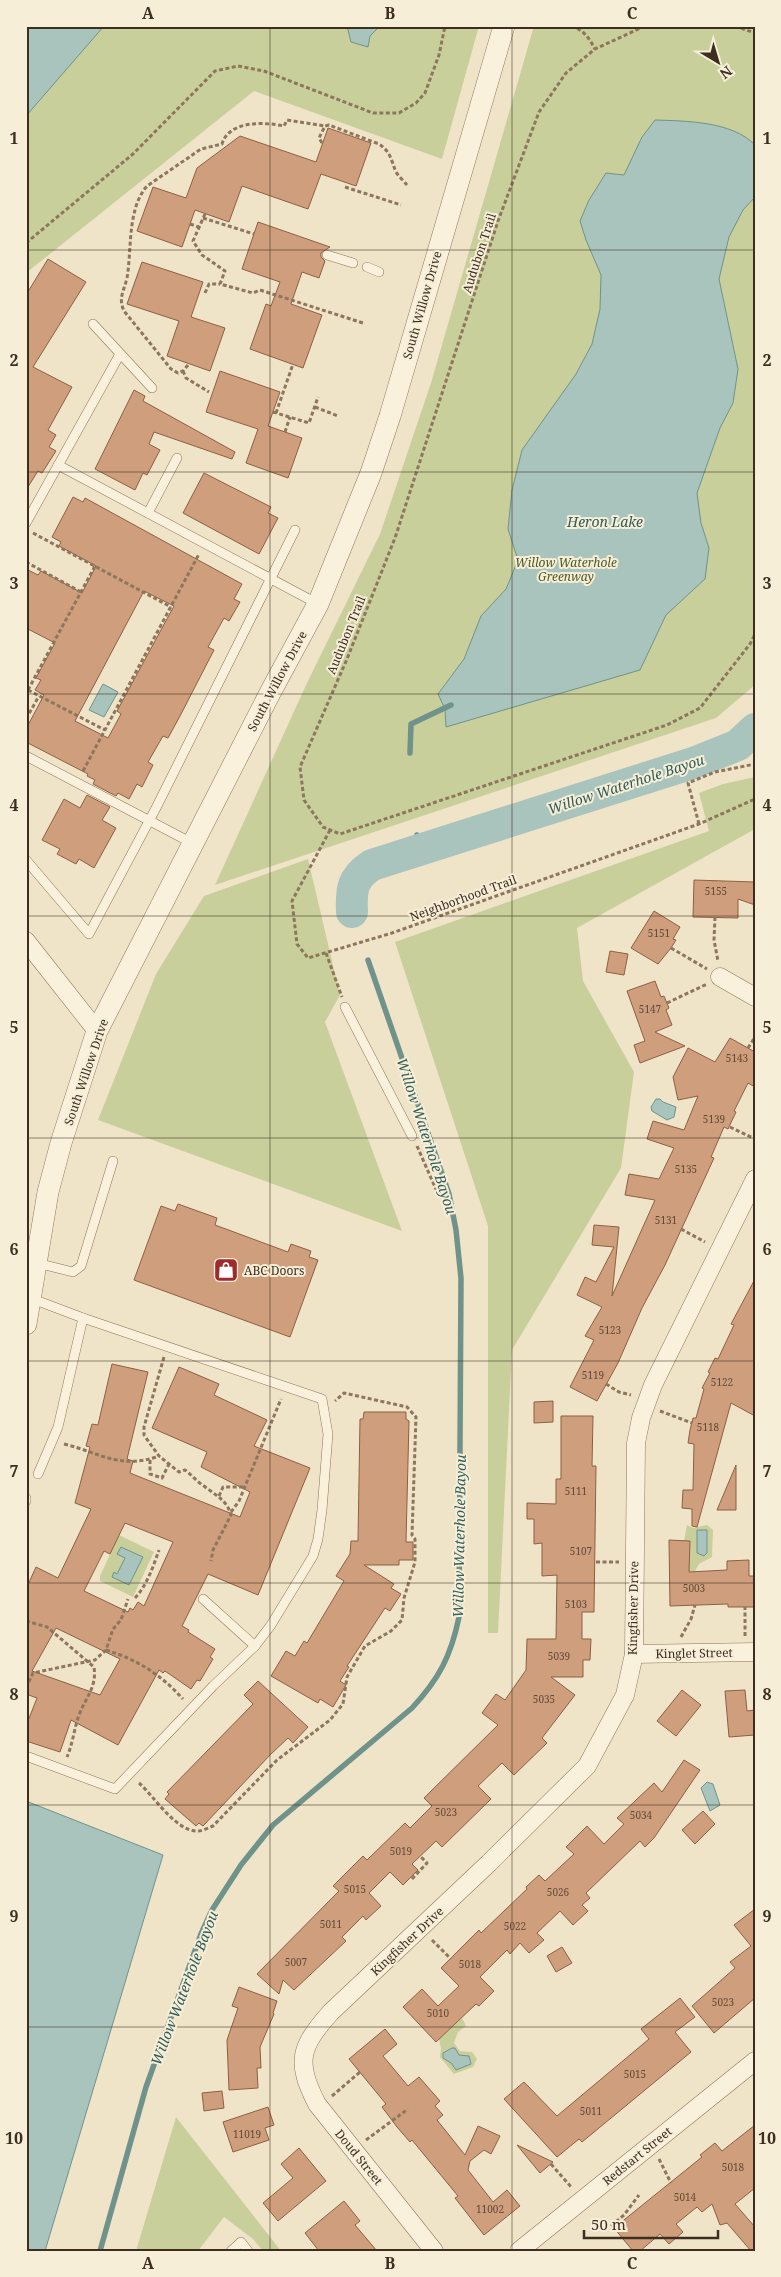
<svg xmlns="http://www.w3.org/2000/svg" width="781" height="2277" font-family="'Noto Serif',serif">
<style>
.green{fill:#c9cf9b}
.water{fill:#a9c4bc;stroke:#6f938a}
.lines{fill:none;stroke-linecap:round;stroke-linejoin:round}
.stream{stroke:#6f938a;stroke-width:5.5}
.river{stroke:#a9c4bc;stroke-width:32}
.building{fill:#cf9f7d;stroke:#8d5f41;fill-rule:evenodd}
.service-casing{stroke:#8d765c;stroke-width:10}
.minor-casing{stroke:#8d765c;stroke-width:19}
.tertiary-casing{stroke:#8d765c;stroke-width:22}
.path{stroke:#8d765c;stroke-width:3;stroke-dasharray:4 2.5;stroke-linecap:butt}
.service{stroke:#faf1dc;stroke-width:9}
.minor{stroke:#faf1dc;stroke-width:18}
.tertiary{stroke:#faf1dc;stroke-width:21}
.grid{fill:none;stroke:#3d2e20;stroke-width:1;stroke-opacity:0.55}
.labels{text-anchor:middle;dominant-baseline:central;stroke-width:4;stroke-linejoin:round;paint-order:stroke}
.number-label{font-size:10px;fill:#624a37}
.street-label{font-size:12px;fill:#3d2e20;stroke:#f7eed8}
.park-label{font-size:12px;font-style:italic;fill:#4d5a26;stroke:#f7eed8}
.poi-label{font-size:12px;fill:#3d2e20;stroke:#f7eed8;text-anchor:start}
.water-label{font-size:14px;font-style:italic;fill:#2f5d5a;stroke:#f7eed8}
.neatline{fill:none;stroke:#3d2e20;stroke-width:2}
.grid-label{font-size:16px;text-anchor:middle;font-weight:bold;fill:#3d2e20}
</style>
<rect width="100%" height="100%" fill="#f0e4c8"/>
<g class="green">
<path d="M26,26H479L442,159L254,91L26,273Z"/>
<path d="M534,26H755V685L716,718L215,885L306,685L380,534L431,383Z"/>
<path d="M755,777V829L577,928L583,981L634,1072L621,1168L512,1350L498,1633H488V1226L395,942L709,831L699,793L723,784Z"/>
<path d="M308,859L340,995L325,1022L402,1231L98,1120L156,974L204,896Z"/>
<path d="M687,1525L693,1528L707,1525L713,1530L712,1557L699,1564L695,1571L688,1572L690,1541H684Z"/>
<path d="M119,1535L154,1552L133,1597L100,1581V1576Z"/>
<path d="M462,2018L466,2026L458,2032L454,2043L460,2051L472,2052L477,2059L473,2067L454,2074L440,2057L441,2048L439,2039Z"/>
<path d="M176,2117L281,2251H263L253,2239L224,2217L198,2251H136Z"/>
</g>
<g class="water">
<path d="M26,26H104L26,116Z"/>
<path d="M347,26H380L370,36L368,47L351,42Z"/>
<path d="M655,120C685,121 732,121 755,145V197L743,210L729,237L719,279L738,369L733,403L720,428L697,493L701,523L709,548L705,579L666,615L640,670L446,727L445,709L438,694L464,659L481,616L506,589L518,560L508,529L512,490L522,450L576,374L592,344L600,309L601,275L586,240L580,221L589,200L606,173L624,175L642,137Z"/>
<path d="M103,684L118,692L104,717L89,710Z"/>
<path d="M656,1099H660L663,1102L676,1107L674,1117L667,1120L652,1111L651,1107Z"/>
<path d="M697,1530H707V1553L704,1556L697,1553Z"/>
<path d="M121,1547L143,1557L129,1585L112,1577L114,1572L117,1574L125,1558L117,1554Z"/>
<path d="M707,1782L713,1784L720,1805L710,1811L701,1788Z"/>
<path d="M26,1801L163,1855L45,2251H26Z"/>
<path d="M452,2048H455L459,2055L469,2056L471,2064L456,2070L451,2063L443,2058V2053Z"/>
</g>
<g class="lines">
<g class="stream">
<path d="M738,745L755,742"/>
<path d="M410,753L411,724L451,705"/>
<path d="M417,835L421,849"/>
<path d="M100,2251L146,2087L201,1934L212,1910L241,1865L273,1825L412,1708C439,1679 451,1656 459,1617L461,1278L456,1230L449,1194L368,960"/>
</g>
<path class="river" d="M352,912C351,889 352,878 372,865L693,763L738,745L755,729"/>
</g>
<g class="building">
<path d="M328,128L371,143L356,186L321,174L308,209L242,186L229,222L195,210L182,247L137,231L153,187L186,198L197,168L240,136L316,162Z"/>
<path d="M258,222L330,247L321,253V257L325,261L319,278L302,272L291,304L322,315L303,368L250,349L266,304L271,306L280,282L242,269Z"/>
<path d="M48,259L86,282L33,367L72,387L48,430L56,435L49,447L56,451L42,473L38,471L26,490V295Z"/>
<path d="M142,262L203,282L191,317L225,328L210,371L167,356L179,321L127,304Z"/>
<path d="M220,371L280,392L268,426L302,438L288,478L246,463L258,429L206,412Z"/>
<path d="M134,390L145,396L143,401L235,452L232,459L154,432L149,444L160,450L147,475L143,473L135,490L95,469Z"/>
<path d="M204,473L271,507L268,513L278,518L259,554L183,513Z"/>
<path d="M73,497L83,502L85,498L242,584L234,599L240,602L229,621L224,618L208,647L214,650L180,716L168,738L163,736L148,762L153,765L142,787L137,784L129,799L118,793L116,796L93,784L95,780L87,776L88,774L26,742V729L44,695L35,690L41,680L36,678L55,643L26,628V569L38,575L41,571L82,593L96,566L59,546L61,542L52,537ZM144,591L174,606L117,711L121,714L108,738L75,721Z"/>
<path d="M87,795L110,807L102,820L116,828L94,868L79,859L76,864L57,854L60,849L42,840L64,799L80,808Z"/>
<path d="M694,880L755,882V905L738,899V918L693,917Z"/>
<path d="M654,911L680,927L673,939L676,940L671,948L658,964L631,948Z"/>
<path d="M610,951L628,954L624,975L606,972Z"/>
<path d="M655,981L661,997L664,996L669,1008L666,1010L672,1025L655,1032L685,1046L640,1063L634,1045L645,1041L627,991Z"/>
<path d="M730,1038L755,1052V1087L748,1083L734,1111L736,1112L728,1129L724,1127L711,1157L714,1158L665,1265L642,1308L618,1363L597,1401L570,1387L594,1340L585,1336L602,1307L577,1295L585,1277L596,1282L614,1247L592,1245L594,1225L619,1227L612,1296L655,1200L625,1195L629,1174L659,1179L674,1148L647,1139L653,1121L684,1130L698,1096L678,1100L673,1077L688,1048L715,1062Z"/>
<path d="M178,1204L217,1218L215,1225L288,1252L291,1244L311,1251L309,1257L318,1260L290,1337L134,1280L161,1206L175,1211Z"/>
<path d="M755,1279V1416L731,1403L697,1527L692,1526V1509L682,1508L683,1490H693L694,1444L688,1443L690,1430L693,1418H696L704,1389L702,1388L710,1373L708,1372L715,1358L718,1359L734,1325L731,1324Z"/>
<path d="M112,1364L148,1372L127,1459L133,1461L130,1473L240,1517L250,1492L201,1467L207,1452L152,1428L179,1367L219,1384L214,1395L267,1420L254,1446L310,1468L258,1595L208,1574L182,1626L189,1630L188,1632L215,1649L210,1657L213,1659L200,1681L197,1680L191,1689L165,1671L163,1673L159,1670L118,1745L71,1720L60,1752L26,1741V1726L37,1698L26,1694V1589L36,1567L58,1578L91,1509L75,1503L90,1447L86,1446L92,1424L98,1425ZM125,1523L173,1542L144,1606L138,1602L133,1610L130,1608L128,1612L84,1591L104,1551L110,1554ZM56,1628L120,1659L100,1695L32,1671Z"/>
<path d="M553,1401V1422L534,1423V1402Z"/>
<path d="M364,1412H406V1419L409,1421L406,1542H413V1560H399V1565H364L394,1584L391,1588L401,1594L390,1611L385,1608L347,1666L349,1667L340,1681L346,1685L333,1707L320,1699L318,1703L271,1676L286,1651L295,1656L304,1641L307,1643L344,1581L336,1576L350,1554L351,1541H358L360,1419H363Z"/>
<path d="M561,1416H593L592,1466H596L594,1612H582V1639H591L590,1660H583V1677H551L575,1695L542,1738L547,1743L514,1775L502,1763L478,1786L491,1799L442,1847L436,1841L412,1864L418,1870L403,1885L390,1872L369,1893L381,1906L366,1920L363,1916L342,1937L346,1941L294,1990L283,1980L279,1994L257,1974L339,1891L333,1886L363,1856L367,1860L405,1823L410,1828L432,1806L424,1798L498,1725L482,1713L496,1694L505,1700L526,1670L527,1639H556L557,1575L542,1576V1543L534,1544V1519H527V1503L556,1504V1479H561Z"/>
<path d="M736,1465V1510H717Z"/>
<path d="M669,1540L690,1541L689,1572L727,1570V1561L749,1560V1576H755V1607H728V1604L670,1606Z"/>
<path d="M258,1681L308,1727L293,1743L288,1738L271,1754L203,1826L199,1823L196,1826L165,1799L169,1794L167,1792L253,1704L244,1695Z"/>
<path d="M682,1690L701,1705L676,1736L657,1721Z"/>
<path d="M745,1690L747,1711L755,1710V1735L729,1737L725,1691Z"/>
<path d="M684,1760L700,1770L654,1838L645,1847L640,1841L586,1893L590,1898L582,1905L588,1911L573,1925L560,1911L537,1933L544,1940L529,1953L520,1943L510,1954L507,1950L480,1977L494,1991L479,2006L476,2004L436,2042L403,2007L422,1989L438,2006L459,1986L441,1968L479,1930L481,1933L527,1889L526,1887L539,1875L545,1881L574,1854L566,1847L587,1826L604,1844L624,1824L617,1818L654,1783L662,1792Z"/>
<path d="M703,1811L715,1824L695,1844L682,1830Z"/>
<path d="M755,1909V1998L714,2033L692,2006L735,1968L730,1962L751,1946L734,1925Z"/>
<path d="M562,1947L572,1963L556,1972L547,1956Z"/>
<path d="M239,1987L277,2001L273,2013L274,2014L260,2047L261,2068H257L258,2088L229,2090L227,2040L238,2008L232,2006Z"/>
<path d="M680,1998L695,2017L675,2032L691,2052L582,2142L579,2139L557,2157L504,2099L524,2082L557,2116L649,2039L641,2029Z"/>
<path d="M385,2029L397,2044L383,2056L408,2086L419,2077L440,2101L435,2106L443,2115L437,2120L465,2155L478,2126L500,2136L491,2154L484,2150L470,2161L468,2170L493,2202L507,2190L520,2206L484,2235L455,2198L458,2196L412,2140L410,2142L397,2127L382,2107L386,2104L349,2059Z"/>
<path d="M222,2091L224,2108L204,2111L202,2093Z"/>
<path d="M268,2107L274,2125L265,2128L269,2140L233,2152L223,2122Z"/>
<path d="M755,2125V2188L735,2204L755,2227V2251H751L727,2223L720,2225L712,2204L702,2212L697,2207L676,2224L683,2232L669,2244L660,2234L640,2251H633L614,2228L702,2157L700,2155L715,2143L722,2151Z"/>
<path d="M517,2145L553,2162L540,2173Z"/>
<path d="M299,2148L326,2181L278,2221L263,2203L293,2178L281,2164Z"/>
<path d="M344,2201L360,2221L355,2225L377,2251H319L305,2233Z"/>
</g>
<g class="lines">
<defs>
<g id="service">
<path d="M327,255L353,263"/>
<path d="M367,267L379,272"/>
<path d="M93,324L152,388"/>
<path d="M58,465L318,604"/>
<path d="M148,513L177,458"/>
<path d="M26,523L120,354"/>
<path d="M26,756L192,843"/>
<path d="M26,860L89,934L156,808L295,530"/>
<path d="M345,1007L412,1136"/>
<path d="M37,1263L73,1272L81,1266L113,1161"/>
<path d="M38,1474L58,1427L83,1318"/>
<path d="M26,1498V1501"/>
<path d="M203,1599L255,1646"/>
<path d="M26,1756L115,1789L213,1686L255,1646L271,1625L313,1556L318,1539L322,1510L328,1434L322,1399L83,1318L30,1298"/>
<path d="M231,2251L241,2242L248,2251"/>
</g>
<g id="minor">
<path d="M26,941L97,1031"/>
<path d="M720,977L755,997"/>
<path d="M634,1654L755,1652"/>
<path d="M434,2251L317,2104C295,2061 300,2047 331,2012L489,1863L587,1766L625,1695L634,1654L636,1443L641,1418L653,1385L755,1179"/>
<path d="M519,2251L755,2061"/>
</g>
<path id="tertiary" d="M26,1324L48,1192L61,1143L97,1031L271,691L318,604L371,473L390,416L504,26"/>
</defs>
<use href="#service" class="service-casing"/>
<use href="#minor" class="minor-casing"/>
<use href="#tertiary" class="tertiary-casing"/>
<g class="path">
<path d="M571,26C584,30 589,38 595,49"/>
<path d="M645,26L595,49L566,73L539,112L498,221L395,538L347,659L300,767L304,800L323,827L340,834L667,725L700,708L750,644L755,634"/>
<path d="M735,26L755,33"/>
<path d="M322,143L319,138L325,126L329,125L379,144C391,152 391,160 396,172C399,177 404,181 407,185"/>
<path d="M345,187L401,205"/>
<path d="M205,214L193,241L202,255L225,271L220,284L253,293L260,290L363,323"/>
<path d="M203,218L254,234"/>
<path d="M190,224L199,227"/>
<path d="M26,243L133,154L215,71L238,66L264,71L373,113H399L416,103L425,93L439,55L445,26"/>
<path d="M205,293L209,284H220"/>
<path d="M188,365L183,371L178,373L171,369L124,311C118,298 124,291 127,278C132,249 127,209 147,186L201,149L222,144C229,120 265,122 284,126L287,120L325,126"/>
<path d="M183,371L186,378L209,392"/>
<path d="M315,407L338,416"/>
<path d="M273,412L309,423L318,397"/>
<path d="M276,413L293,364"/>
<path d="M285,432L290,417"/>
<path d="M33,533L171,607"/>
<path d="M26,562L81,592"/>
<path d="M28,690L95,566"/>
<path d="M28,690L105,730"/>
<path d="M26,719L39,696"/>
<path d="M83,771L199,554"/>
<path d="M699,824L688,783L715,772L755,764"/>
<path d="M330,830L292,901L297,944L308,958L392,933L699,824L755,799"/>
<path d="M715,917L714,940L718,961"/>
<path d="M671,948L707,969"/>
<path d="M326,953L342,997"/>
<path d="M667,1003L707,984"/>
<path d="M748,1048L755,1037"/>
<path d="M730,1127L755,1139"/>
<path d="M417,1146L438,1194"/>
<path d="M681,1229L705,1242"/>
<path d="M164,1357L144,1427V1435L159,1456L179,1472L185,1470C192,1475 197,1482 204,1486C215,1495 227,1500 231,1515L213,1550L211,1561"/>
<path d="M606,1384L619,1392L631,1395"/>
<path d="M660,1411L692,1423"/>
<path d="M64,1444C101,1453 120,1470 159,1456"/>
<path d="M150,1460V1474L162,1478L169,1464"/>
<path d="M219,1496L223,1487H244"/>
<path d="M231,1512L239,1501L281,1399"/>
<path d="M596,1562H619"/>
<path d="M135,1598C147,1585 153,1567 159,1550"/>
<path d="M26,1621L47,1627L94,1667C97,1687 86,1697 79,1715C74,1729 73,1743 67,1757"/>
<path d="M745,1636V1607"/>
<path d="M681,1637L691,1619L695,1605"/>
<path d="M106,1650C138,1660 160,1674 183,1699"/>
<path d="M26,1688L33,1673L95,1660L106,1650L113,1629L121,1620L128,1599"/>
<path d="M139,1783C154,1796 176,1832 198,1831C202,1831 208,1828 213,1826L277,1760L330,1720L343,1704L347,1677L365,1646L391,1631L402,1620L404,1598L415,1562V1539L412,1535L416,1417L407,1407L344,1393L335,1401"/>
<path d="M412,1879L427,1863L420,1856"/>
<path d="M432,1940L451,1959"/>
<path d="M332,2096L360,2072"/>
<path d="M366,2140L408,2109"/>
<path d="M659,2159L671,2183"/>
<path d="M551,2164L572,2188"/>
<path d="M611,2226L624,2215L639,2195"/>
</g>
<use href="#service" class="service"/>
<use href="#minor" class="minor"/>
<use href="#tertiary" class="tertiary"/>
</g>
<path class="grid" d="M270,26V2251M512,26V2251M26,250H755M26,472H755M26,694H755M26,916H755M26,1138H755M26,1361H755M26,1583H755M26,1805H755M26,2027H755"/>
<defs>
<symbol id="shop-square" viewBox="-11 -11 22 22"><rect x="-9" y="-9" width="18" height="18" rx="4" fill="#9e2a2b" stroke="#f7eed8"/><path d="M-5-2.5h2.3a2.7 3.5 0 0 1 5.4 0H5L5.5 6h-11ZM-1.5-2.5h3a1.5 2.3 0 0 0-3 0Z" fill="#fff"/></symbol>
</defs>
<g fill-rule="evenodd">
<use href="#shop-square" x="212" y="1256" width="28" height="28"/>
</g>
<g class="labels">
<g class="number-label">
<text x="716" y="891">5155</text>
<text x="659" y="933">5151</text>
<text x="650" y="1009">5147</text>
<text x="737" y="1058">5143</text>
<text x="714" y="1119">5139</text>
<text x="686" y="1169">5135</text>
<text x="666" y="1220">5131</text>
<text x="610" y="1330">5123</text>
<text x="593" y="1375">5119</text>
<text x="722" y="1382">5122</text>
<text x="708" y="1427">5118</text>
<text x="576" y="1491">5111</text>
<text x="581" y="1551">5107</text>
<text x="694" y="1588">5003</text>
<text x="576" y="1604">5103</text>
<text x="559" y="1656">5039</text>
<text x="544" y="1699">5035</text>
<text x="446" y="1812">5023</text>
<text x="641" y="1815">5034</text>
<text x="401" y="1851">5019</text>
<text x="355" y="1889">5015</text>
<text x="558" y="1892">5026</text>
<text x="331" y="1924">5011</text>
<text x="515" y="1926">5022</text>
<text x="296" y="1962">5007</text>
<text x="470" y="1964">5018</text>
<text x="723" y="2002">5023</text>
<text x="438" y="2013">5010</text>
<text x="635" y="2074">5015</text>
<text x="591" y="2111">5011</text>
<text x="247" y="2134">11019</text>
<text x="733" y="2167">5018</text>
<text x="685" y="2197">5014</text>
<text x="490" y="2209">11002</text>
</g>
<g class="street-label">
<text transform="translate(479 253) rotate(-72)">Audubon Trail</text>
<text transform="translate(422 305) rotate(-74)">South Willow Drive</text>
<text transform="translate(346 635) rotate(-68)">Audubon Trail</text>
<text transform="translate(277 681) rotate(-62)">South Willow Drive</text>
<text transform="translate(463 898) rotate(-20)">Neighborhood Trail</text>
<text transform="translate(86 1072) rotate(-71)">South Willow Drive</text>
<text transform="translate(633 1608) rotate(-89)">Kingfisher Drive</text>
<text transform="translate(694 1653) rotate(-1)">Kinglet Street</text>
<text transform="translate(407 1941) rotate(-43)">Kingfisher Drive</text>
<text transform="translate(637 2156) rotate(-39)">Redstart Street</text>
<text transform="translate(359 2157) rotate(51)">Doud Street</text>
</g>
<g class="park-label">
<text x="566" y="562">Willow Waterhole<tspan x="566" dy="14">Greenway</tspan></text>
</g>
<g class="poi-label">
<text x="244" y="1270">ABC Doors</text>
</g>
<g class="water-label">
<text x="605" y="521">Heron Lake</text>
<text transform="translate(626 784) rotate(-18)">Willow Waterhole Bayou</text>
<text transform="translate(427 1136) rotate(72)">Willow Waterhole Bayou</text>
<text transform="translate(459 1536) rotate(-89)">Willow Waterhole Bayou</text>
<text transform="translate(184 1988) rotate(-69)">Willow Waterhole Bayou</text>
</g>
</g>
<rect width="781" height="2277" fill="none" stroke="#f7eed8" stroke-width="55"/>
<g transform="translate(718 62) rotate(142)" stroke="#f7eed8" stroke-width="4" paint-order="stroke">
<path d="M0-4L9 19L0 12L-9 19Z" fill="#3d2e20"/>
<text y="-8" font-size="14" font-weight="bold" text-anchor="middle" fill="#3d2e20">N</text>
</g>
<path d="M584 2230v8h134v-8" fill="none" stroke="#3d2e20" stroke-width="2.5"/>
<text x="591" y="2230" font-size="15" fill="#3d2e20" stroke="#f7eed8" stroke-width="4" paint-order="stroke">50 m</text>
<rect x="28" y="28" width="726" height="2222" class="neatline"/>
<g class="grid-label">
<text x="148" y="19">A</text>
<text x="390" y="19">B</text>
<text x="632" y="19">C</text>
<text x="14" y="144">1</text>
<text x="767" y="144">1</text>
<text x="14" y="366">2</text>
<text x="767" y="366">2</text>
<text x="14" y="589">3</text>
<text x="767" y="589">3</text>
<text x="14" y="811">4</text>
<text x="767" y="811">4</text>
<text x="14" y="1033">5</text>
<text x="767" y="1033">5</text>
<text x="14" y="1255">6</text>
<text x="767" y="1255">6</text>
<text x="14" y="1477">7</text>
<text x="767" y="1477">7</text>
<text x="14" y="1700">8</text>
<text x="767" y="1700">8</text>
<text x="14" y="1922">9</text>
<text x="767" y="1922">9</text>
<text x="14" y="2144">10</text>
<text x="767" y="2144">10</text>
<text x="148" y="2269">A</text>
<text x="390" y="2269">B</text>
<text x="632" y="2269">C</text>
</g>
</svg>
